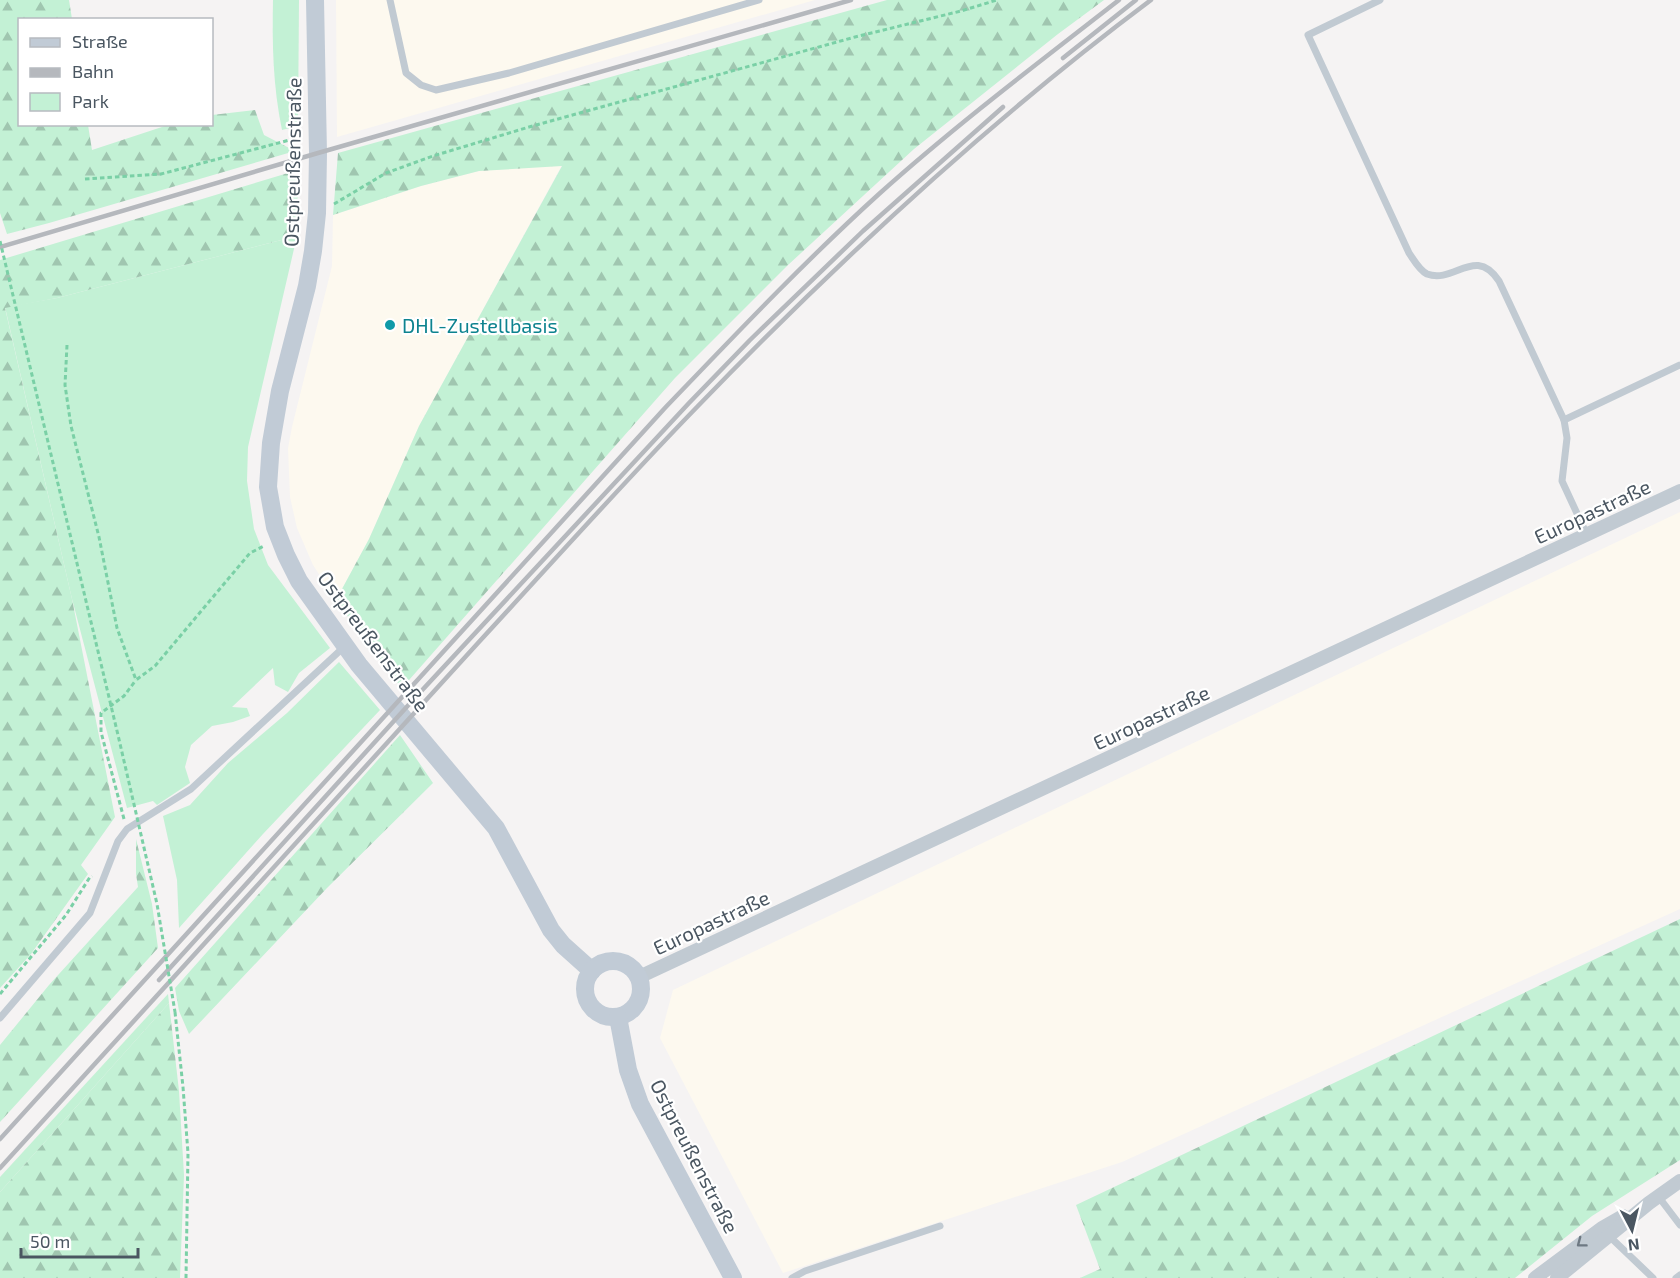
<svg xmlns="http://www.w3.org/2000/svg" width="1680" height="1278" font-family="'Exo 2',sans-serif">
<style>
.commercial{fill:#fdf9ef}
.green{fill:#c3f1d5}
.forest{fill:url(#forest-firs)}
.lines{fill:none;stroke-linecap:round;stroke-linejoin:round}
.path{stroke:#7ad0a6;stroke-width:3;stroke-dasharray:4.5 3;stroke-linecap:butt}
.lane{stroke:#c1cad2;stroke-width:7}
.street{stroke:#c1cad2;stroke-width:14}
.secondary{stroke:#c1cbd6;stroke-width:18}
.rail{stroke:#b5b8bd;stroke-width:4.5}
.path-bridge{stroke:#7ad0a6;stroke-width:3;stroke-dasharray:4.5 3;stroke-linecap:butt}
.oneway{stroke:#6e7983}
.culture-dot{fill:#0f9aa8;stroke:#fff;stroke-width:2}
.labels{text-anchor:middle;dominant-baseline:central;stroke-width:4.5;stroke-linejoin:round;paint-order:stroke}
.street-label{font-size:20px;fill:#4a5661;stroke:#fff}
.culture-label{font-size:20px;fill:#0d838f;stroke:#fff;text-anchor:start}
</style>
<defs>
<pattern id="forest-firs" width="22" height="20" patternUnits="userSpaceOnUse" patternTransform="scale(1.5)"><rect width="22" height="20" fill="#c3f1d5"/><path d="M5 1l3.5 6h-7zM16 11l3.5 6h-7z" fill="#a0c6b0"/></pattern>
</defs>
<rect width="100%" height="100%" fill="#f5f3f3"/>
<g class="commercial">
<path d="M336,0H815L337,137Z"/>
<path d="M562,165L419,426L369,539L336,600L313,565L297,528L290,497L288,448L292,427L332,266L333,215L421,186L479,171Z"/>
<path d="M1680,512V909L1122,1162L783,1273L660,1038L673,990Z"/>
</g>
<g class="green">
<path d="M273,0H299L298,126L282,130C273,87 272,44 273,0Z"/>
<path d="M297,236L248,447L247,481L254,529L268,565L330,648L299,673L288,692L275,685L273,668L232,707L247,708L250,716L233,722L212,726L191,745L185,767L190,783L157,805L153,801L127,808L72,599L5,307L57,298Z"/>
<path d="M339,662L380,710L263,834L179,928L177,880L163,816L190,805L228,763L287,713Z"/>
<path d="M168,994L169,1003L0,1192V1177Z"/>
</g>
<g class="forest">
<path d="M0,0H69L72,19L20,20V124L88,125L92,150L168,125L212,124V115L255,110L264,135L295,151L49,223L7,234L0,213Z"/>
<path d="M887,0H1104L1058,34L914,149L788,265L675,378L402,688L383,665L336,600L369,539L419,426L562,166L479,171L421,186L333,215L338,153Z"/>
<path d="M298,170L297,236L57,298L5,308L72,599L115,817L81,865L88,874L31,954L0,988V260Z"/>
<path d="M400,735L433,783L327,888L189,1034L179,1011L175,988Z"/>
<path d="M136,839L152,904L158,948L0,1122V1045L49,985L138,887L136,874Z"/>
<path d="M1680,919V1160L1592,1216L1515,1278H1080L1100,1269L1076,1205Z"/>
<path d="M169,1003L179,1091L184,1175L180,1278H0V1192Z"/>
</g>
<g class="lines">
<g class="path">
<path d="M85,179L161,174L301,137"/>
<path d="M334,204L386,173L433,156L529,127L855,37L961,11L997,0"/>
<path d="M67,345L65,385L71,426L99,537L117,628L136,680L155,666L250,553L264,546"/>
<path d="M124,819L101,732V713L124,696L136,680"/>
<path d="M0,994L66,915L90,877L92,876"/>
<path d="M175,1012L183,1087L188,1153L186,1278"/>
</g>
<g class="lane">
<path d="M390,0L406,73L421,85L436,90L509,73L759,0"/>
<path d="M1380,0L1308,35L1409,253C1414,260 1419,270 1427,274C1455,284 1475,245 1499,281L1564,420L1567,438L1562,481L1587,535"/>
<path d="M1564,420L1680,365"/>
<path d="M0,1018L90,913L118,841L127,829L191,789L345,646"/>
<path d="M1658,1196L1680,1225"/>
<path d="M1607,1234L1653,1278"/>
<path d="M792,1278L805,1271L940,1226"/>
<path d="M1676,1278L1680,1275"/>
</g>
<g class="street">
<path d="M639,977L1680,491"/>
<path d="M1535,1278L1602,1228L1623,1216"/>
<path d="M1557,1278L1649,1203L1680,1181"/>
</g>
<g class="secondary">
<path d="M315,0L318,153L317,213L313,251L307,286L280,391L271,443L268,487L275,527L286,555L299,581L359,665L496,828L551,930L563,945L592,971"/>
<circle cx="613" cy="989" r="28"/>
<path d="M618,1017L628,1070L640,1104L733,1278"/>
</g>
<g class="rail">
<path d="M1063,58L1136,0"/>
<path d="M0,247L318,153L851,0"/>
<path d="M159,980L413,700L689,403L750,340L863,231L1003,107"/>
<path d="M0,1139L664,409C734,336 804,262 879,194C956,125 1038,63 1119,0"/>
<path d="M0,1168C159,993 318,818 478,643C551,564 622,484 697,407C838,261 988,122 1151,0"/>
</g>
<path class="path-bridge" d="M0,241L118,735L157,904L175,1012"/>
</g>
<defs><path id="oneway-chevron" d="M-2-3.5L2.5 0L-2 3.5" fill="none" stroke-width="1.6" stroke-linecap="round" stroke-linejoin="round" transform="scale(1.5)"/></defs>
<use class="oneway" href="#oneway-chevron" transform="translate(1581 1243) rotate(143)"/>
<circle class="culture-dot" cx="390" cy="325" r="6"/>
<g class="labels">
<g class="street-label">
<text transform="translate(292 162) rotate(-89)">Ostpreußenstraße</text>
<text transform="translate(1592 511) rotate(-25)">Europastraße</text>
<text transform="translate(374 641) rotate(53)">Ostpreußenstraße</text>
<text transform="translate(1151 717) rotate(-25)">Europastraße</text>
<text transform="translate(711 922) rotate(-25)">Europastraße</text>
<text transform="translate(695 1156) rotate(63)">Ostpreußenstraße</text>
</g>
<g class="culture-label">
<text x="402" y="325">DHL-Zustellbasis</text>
</g>
</g>
<rect x="18" y="18" width="195" height="108" fill="#ffffff" stroke="#b7bbc0" stroke-width="1.5"/>
<rect x="30" y="38" width="30" height="9" fill="#c1cbd6" stroke="#b7bbc0" stroke-width="1.5"/>
<text x="72" y="48" font-size="18" fill="#4a5661">Straße</text>
<rect x="30" y="68" width="30" height="9" fill="#b5b8bd" stroke="#b7bbc0" stroke-width="1.5"/>
<text x="72" y="78" font-size="18" fill="#4a5661">Bahn</text>
<rect x="30" y="93" width="30" height="18" fill="#c3f1d5" stroke="#b7bbc0" stroke-width="1.5"/>
<text x="72" y="108" font-size="18" fill="#4a5661">Park</text>
<g transform="translate(1632 1230) rotate(173)" stroke="#ffffff" stroke-width="4.5" paint-order="stroke">
<path d="M0-4.5L10 22L0 15L-10 22Z" fill="#4a5661"/>
<text y="-9" font-size="16" font-weight="bold" text-anchor="middle" fill="#4a5661">N</text>
</g>
<path d="M21 1248v9h117v-9" fill="none" stroke="#4a5661" stroke-width="3"/>
<text x="30" y="1248" font-size="18" fill="#4a5661" stroke="#ffffff" stroke-width="4.5" paint-order="stroke">50 m</text>
</svg>
